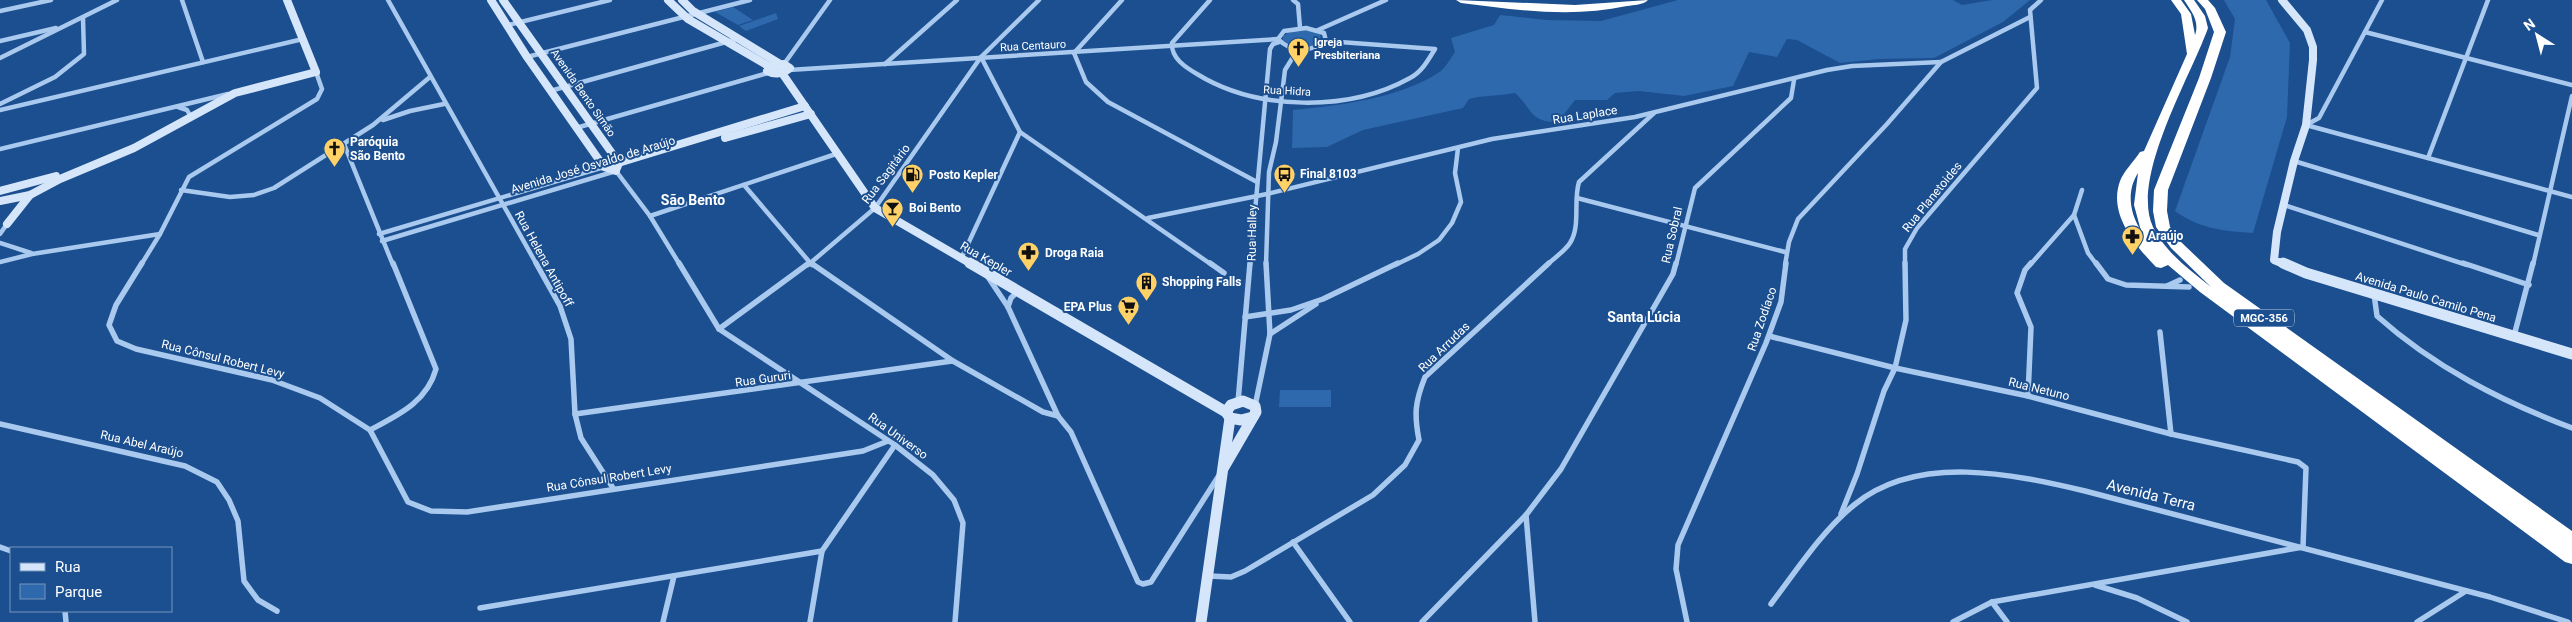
<svg xmlns="http://www.w3.org/2000/svg" width="2572" height="622" font-family="Roboto,sans-serif">
<style>
.green{fill:#2e69ad}
.lines{fill:none;stroke-linecap:round;stroke-linejoin:round}
.street-far1{stroke:#a9c9ee;stroke-width:4.5}
.street{stroke:#a9c9ee;stroke-width:5.5}
.secondary-far1{stroke:#d6e6fa;stroke-width:8}
.secondary{stroke:#d6e6fa;stroke-width:11}
.highway{fill:#fff;fill-rule:evenodd}
.labels{text-anchor:middle;dominant-baseline:central;stroke-width:4;stroke-linejoin:round;paint-order:stroke}
.far-poi-label{font-size:11px;font-weight:bold;fill:#fff;stroke:#1b4f8f;text-anchor:start}
.far-street-label{font-size:11px;fill:#fff;stroke:#1b4f8f}
.shield{fill:#1b4f8f;stroke:#bbcadd;stroke-width:1}
.shield-label{font-size:11px;font-weight:bold;fill:#fff}
.street-label{font-size:12px;fill:#fff;stroke:#1b4f8f}
.poi-label{font-size:12px;font-weight:bold;fill:#fff;stroke:#1b4f8f;text-anchor:start}
.neighbourhood-label{font-size:14px;font-weight:bold;fill:#fff;stroke:#1b4f8f}
.near-street-label{font-size:15px;fill:#fff;stroke:#1b4f8f}
</style>
<rect width="100%" height="100%" fill="#1b4f8f"/>
<g class="green">
<path d="M1678,0H1953L1962,5L1992,0H2030L2003,22L1934,58L1879,59L1840,63L1797,40L1787,39L1777,57L1749,52L1733,86L1684,96L1639,91L1615,93L1607,100H1575L1558,122C1529,122 1533,109 1515,93C1499,96 1484,95 1469,99L1463,108L1363,130L1327,147L1292,148L1293,110C1337,106 1400,98 1438,73C1445,69 1450,59 1455,52L1451,38L1494,25L1500,15L1547,20L1601,21Z"/>
<path d="M2224,0H2266L2290,43L2287,117L2253,233C2223,231 2200,229 2175,211L2230,57L2235,19Z"/>
<path d="M733,7L753,20L738,25L715,12Z"/>
<path d="M776,13L778,19L746,31L739,26Z"/>
<path d="M1304,30L1320,34L1321,40C1311,51 1295,48 1283,41V36L1291,31Z"/>
<path d="M1280,390H1331V407H1279Z"/>
</g>
<g class="lines">
<g class="street-far1">
<path d="M182,0L203,62"/>
<path d="M388,0L537,265"/>
<path d="M1210,0L1172,43C1171,58 1185,67 1197,74C1257,111 1349,112 1410,78C1422,72 1428,60 1435,49L1326,41"/>
<path d="M1293,0L1298,4L1300,28"/>
<path d="M0,11L51,0"/>
<path d="M508,25L610,0"/>
<path d="M1306,28L1324,33L1326,41C1312,52 1291,53 1278,39L1284,31Z"/>
<path d="M1318,30L1386,0"/>
<path d="M2365,32L2572,85"/>
<path d="M0,41L56,28"/>
<path d="M1074,53L1086,82L1108,102L1257,182"/>
<path d="M1074,53L1122,0"/>
<path d="M527,57L750,0"/>
<path d="M981,57L1020,132L1212,265"/>
<path d="M0,58L117,0"/>
<path d="M784,64L830,0"/>
<path d="M885,64L957,0"/>
<path d="M789,70L1278,39"/>
<path d="M550,91L737,39"/>
<path d="M0,104L55,77L84,54L83,18"/>
<path d="M178,107L187,110L191,117"/>
<path d="M0,110L303,39"/>
<path d="M383,120L410,111L444,104"/>
<path d="M2306,125L2572,197"/>
<path d="M2306,125L2319,118L2382,0"/>
<path d="M576,128L768,73"/>
<path d="M344,144L393,265"/>
<path d="M0,149L228,94"/>
<path d="M2428,158L2488,0"/>
<path d="M2294,161L2538,235"/>
<path d="M744,185L812,265"/>
<path d="M181,190L230,197L254,195L274,188L373,125L430,77"/>
<path d="M1577,198L1785,252"/>
<path d="M2284,205L2467,265"/>
<path d="M2074,215L2088,253L2097,265"/>
<path d="M650,216L839,153"/>
<path d="M1148,218L1267,194L1492,139L1635,117L1827,70L1852,66L1941,62"/>
<path d="M0,234L7,224"/>
<path d="M379,234L604,167"/>
<path d="M382,241L616,171L650,216L680,265"/>
<path d="M0,243L31,253"/>
<path d="M961,259L1020,132"/>
<path d="M0,262L32,254L160,234"/>
<path d="M141,265L160,234L189,177L317,99L322,89L316,72"/>
<path d="M808,265L875,208L981,57L1039,0"/>
<path d="M1250,265L1270,49L1273,44L1279,42"/>
<path d="M1266,265L1269,172L1276,142L1285,70L1298,49"/>
<path d="M1395,265L1418,254L1439,240L1452,223L1461,202L1455,173L1458,148"/>
<path d="M1547,265C1554,258 1565,251 1570,243C1581,226 1573,201 1579,182L1654,113"/>
<path d="M1676,265L1695,188L1791,98L1794,80"/>
<path d="M1785,265L1789,242L1798,219L1887,124L1941,62L2030,17"/>
<path d="M1905,265V249L1917,228L2037,88L2030,10L2041,0"/>
<path d="M2030,265L2074,215L2082,190"/>
<path d="M2533,265L2572,96"/>
</g>
<g class="street">
<path d="M142,263L116,305L109,325L117,341L136,349L272,380L320,398L370,430L408,502L431,511L467,512L863,451L888,441"/>
<path d="M536,263L560,306L571,339L575,414L581,438L613,488"/>
<path d="M679,263L719,329L895,445L933,475L954,500L963,523L955,622"/>
<path d="M811,263L953,361L1043,412L1058,416"/>
<path d="M1210,263L1224,273"/>
<path d="M2096,263L2108,279L2126,285L2189,287"/>
<path d="M2463,263L2529,285"/>
<path d="M988,277L1008,307L1058,416L1071,432L1138,582L1143,584L1151,582L1218,477"/>
<path d="M2167,286L2180,280"/>
<path d="M2374,294L2377,316C2434,367 2501,401 2572,428"/>
<path d="M1008,307L1011,298L1018,291"/>
<path d="M1245,317L1291,310L1323,299L1398,263"/>
<path d="M719,329L809,263"/>
<path d="M2160,332L2171,434"/>
<path d="M1270,334L1316,304"/>
<path d="M1769,336L1895,368L2028,396L2171,434L2298,462L2306,468L2303,547L1992,602L1953,622"/>
<path d="M2514,336L2533,263"/>
<path d="M2028,396L2031,327L2017,293L2025,270L2031,263"/>
<path d="M1238,402L1250,263"/>
<path d="M1255,406L1270,334L1266,263"/>
<path d="M575,414L952,361"/>
<path d="M0,424L185,466L217,482L229,500L238,521L244,581L258,600L277,611"/>
<path d="M370,430C398,415 427,402 436,369L393,263"/>
<path d="M1841,514L1857,474L1884,391L1895,368L1906,320L1905,263"/>
<path d="M1526,515L1535,622"/>
<path d="M1293,542L1350,622"/>
<path d="M0,547L11,551"/>
<path d="M1209,576L1231,577L1245,571L1373,495L1405,465L1419,440C1414,414 1415,402 1425,377L1549,263"/>
<path d="M2095,585L2137,598L2187,622"/>
<path d="M1992,602L2007,622"/>
<path d="M1771,604C1797,570 1821,532 1854,505C1917,453 2013,474 2085,491L2490,597L2568,622"/>
<path d="M480,608L822,551"/>
<path d="M65,611L66,622"/>
<path d="M663,622L674,576"/>
<path d="M810,622L822,551L895,445"/>
<path d="M1422,622L1526,515L1561,469L1673,274L1676,263"/>
<path d="M1687,622L1676,569L1678,545L1766,343L1781,302L1786,263"/>
<path d="M2417,622L2466,591"/>
</g>
<g class="secondary-far1">
<path d="M491,0L527,57L604,167L616,171"/>
<path d="M503,0L619,163L617,168"/>
<path d="M668,0L688,19L770,67"/>
<path d="M682,0L693,11L780,64"/>
<path d="M2282,0L2307,30L2313,47V60L2306,125L2294,161L2277,232L2274,260L2286,265"/>
<path d="M784,64L790,68C784,74 774,75 767,71L773,66Z"/>
<path d="M782,73L875,208L973,265"/>
<path d="M725,138L811,114"/>
<path d="M605,167L805,106"/>
<path d="M0,191L56,176"/>
<path d="M0,201L30,195L60,179L134,148L235,93L316,72L287,0"/>
<path d="M7,224L30,195"/>
</g>
<g class="secondary">
<path d="M970,263L1226,412L1230,418L1241,420L1253,417"/>
<path d="M2283,263L2306,273L2572,354"/>
<path d="M1224,467L1256,412L1255,406L1243,401L1231,405L1226,412"/>
<path d="M1201,622L1230,418"/>
</g>
<g class="highway">
<path d="M1456,0L1575,5L1648,0C1643,5 1634,5 1627,6C1572,18 1516,10 1461,3Z"/>
<path d="M2171,0H2181L2191,14L2195,35C2200,21 2191,11 2184,0H2194L2205,16L2208,28C2191,76 2130,178 2153,227C2165,252 2190,270 2211,287L2171,248L2156,227L2153,211L2154,190L2199,78L2214,32L2205,9L2197,0H2208L2215,8L2226,32L2211,78L2168,190L2167,211L2170,227L2181,242L2224,283L2572,531V564L2565,562L2200,292L2168,265L2161,268L2156,267C2135,245 2108,214 2120,181C2124,171 2134,161 2140,152L2144,151L2187,54L2181,14ZM2138,173L2134,205L2141,231C2130,213 2126,192 2138,173Z"/>
</g>
</g>
<defs>
<symbol id="church-pin" viewBox="-11 -11 22 30"><path d="M0 17L-7.5 6A9.5 9.5 0 1 1 7.5 6Z" fill="#ffd166" stroke="#1b4f8f"/><path d="M-1.2-6h2.4v3.5h3.3v2.4h-3.3V6h-2.4V-.1h-3.3v-2.4h3.3Z" fill="#111"/></symbol>
<symbol id="bus-pin" viewBox="-11 -11 22 30"><path d="M0 17L-7.5 6A9.5 9.5 0 1 1 7.5 6Z" fill="#ffd166" stroke="#1b4f8f"/><path d="M-5-6H5V4H4V6H2V4H-2V6H-4V4H-5ZM-3.5-4V0h7V-4ZM-3.5 1.2v1.5H-2V1.2ZM2 1.2v1.5H3.5V1.2Z" fill="#111"/></symbol>
<symbol id="fuel-pin" viewBox="-11 -11 22 30"><path d="M0 17L-7.5 6A9.5 9.5 0 1 1 7.5 6Z" fill="#ffd166" stroke="#1b4f8f"/><path d="M-5.5-6h7V0h2V4h1.3V-2.5L3-4.5l.8-.8L6-3V5H2.5V1h-1V6h-7ZM-4.2-4.7v3.2H.2V-4.7Z" fill="#111"/></symbol>
<symbol id="bar-pin" viewBox="-11 -11 22 30"><path d="M0 17L-7.5 6A9.5 9.5 0 1 1 7.5 6Z" fill="#ffd166" stroke="#1b4f8f"/><path d="M-6-5H6L.8 .8V4.5H3.5V6h-7V4.5H-.8V.8Z" fill="#111"/></symbol>
<symbol id="pharmacy-pin" viewBox="-11 -11 22 30"><path d="M0 17L-7.5 6A9.5 9.5 0 1 1 7.5 6Z" fill="#ffd166" stroke="#1b4f8f"/><path d="M-2-6h4v4h4v4h-4v4h-4v-4h-4v-4h4Z" fill="#111"/></symbol>
<symbol id="building-pin" viewBox="-11 -11 22 30"><path d="M0 17L-7.5 6A9.5 9.5 0 1 1 7.5 6Z" fill="#ffd166" stroke="#1b4f8f"/><path d="M-4-6H4V6H1V3H-1V6H-4ZM-2.5-4.3h1.7v1.8h-1.7ZM.8-4.3h1.7v1.8H.8ZM-2.5-1h1.7V.8h-1.7ZM.8-1h1.7V.8H.8Z" fill="#111"/></symbol>
<symbol id="supermarket-pin" viewBox="-11 -11 22 30"><path d="M0 17L-7.5 6A9.5 9.5 0 1 1 7.5 6Z" fill="#ffd166" stroke="#1b4f8f"/><path d="M-6-5.5h2.5l.6 2H6L4.5 2H-2.5L-4.4-4H-6ZM-1.5 3.2a1.3 1.3 0 1 0 .1 0ZM3 3.2a1.3 1.3 0 1 0 .1 0Z" fill="#111"/></symbol>
</defs>
<g fill-rule="evenodd">
<use href="#church-pin" x="1286" y="36" width="25" height="34"/>
<use href="#church-pin" x="322" y="136" width="25" height="34"/>
<use href="#bus-pin" x="1272" y="162" width="25" height="34"/>
<use href="#fuel-pin" x="900" y="162" width="25" height="34"/>
<use href="#bar-pin" x="880" y="196" width="25" height="34"/>
<use href="#pharmacy-pin" x="2120" y="224" width="25" height="34"/>
<use href="#pharmacy-pin" x="1016" y="240" width="25" height="34"/>
<use href="#building-pin" x="1134" y="270" width="25" height="34"/>
<use href="#supermarket-pin" x="1116" y="294" width="25" height="34"/>
</g>
<g class="labels">
<g class="far-poi-label">
<text x="1314" y="42">Igreja<tspan x="1314" dy="13">Presbiteriana</tspan></text>
</g>
<g class="far-street-label">
<text transform="translate(1033 46) rotate(-3)">Rua Centauro</text>
<text transform="translate(1287 91) rotate(3)">Rua Hidra</text>
<text transform="translate(583 93) rotate(55)">Avenida Bento Simão</text>
</g>
<rect class="shield" x="2234" y="309.5" width="60" height="17" rx="4"/>
<g class="shield-label">
<text x="2264" y="318">MGC-356</text>
</g>
<g class="street-label">
<text transform="translate(1585 115) rotate(-9)">Rua Laplace</text>
<text transform="translate(593 165) rotate(-17)">Avenida José Osvaldo de Araújo</text>
<text transform="translate(886 174) rotate(-53)">Rua Sagitário</text>
<text transform="translate(1932 197) rotate(-51)">Rua Planetoides</text>
<text transform="translate(1252 233) rotate(-89)">Rua Halley</text>
<text transform="translate(1672 235) rotate(-77)">Rua Sobral</text>
<text transform="translate(544 259) rotate(61)">Rua Helena Antipoff</text>
<text transform="translate(986 259) rotate(30)">Rua Kepler</text>
<text transform="translate(2426 297) rotate(17)">Avenida Paulo Camilo Pena</text>
<text transform="translate(1762 319) rotate(-71)">Rua Zodíaco</text>
<text transform="translate(1444 347) rotate(-44)">Rua Arrudas</text>
<text transform="translate(223 359) rotate(14)">Rua Cônsul Robert Levy</text>
<text transform="translate(763 379) rotate(-8)">Rua Gururi</text>
<text transform="translate(2039 389) rotate(14)">Rua Netuno</text>
<text transform="translate(898 436) rotate(36)">Rua Universo</text>
<text transform="translate(142 444) rotate(13)">Rua Abel Araújo</text>
<text transform="translate(609 478) rotate(-9)">Rua Cônsul Robert Levy</text>
</g>
<g class="poi-label">
<text x="350" y="142">Paróquia<tspan x="350" dy="14">São Bento</tspan></text>
<text x="1300" y="174">Final 8103</text>
<text x="929" y="175">Posto Kepler</text>
<text x="909" y="208">Boi Bento</text>
<text x="2148" y="236">Araújo</text>
<text x="1045" y="253">Droga Raia</text>
<text x="1162" y="282">Shopping Falls</text>
<text x="1112" y="307" text-anchor="end">EPA Plus</text>
</g>
<g class="neighbourhood-label">
<text x="693" y="200">São Bento</text>
<text x="1644" y="317">Santa Lúcia</text>
</g>
<g class="near-street-label">
<text transform="translate(2151 495) rotate(14)">Avenida Terra</text>
</g>
</g>
<rect x="10" y="547" width="162" height="65" fill="#1b4f8f" stroke="#7695bc"/>
<rect x="20" y="563" width="25" height="8" fill="#d6e6fa" stroke="#7695bc"/>
<text x="55" y="572" font-size="15" fill="#ffffff">Rua</text>
<rect x="20" y="584" width="25" height="15" fill="#2e69ad" stroke="#7695bc"/>
<text x="55" y="597" font-size="15" fill="#ffffff">Parque</text>
<g transform="translate(2537 35) rotate(324)" stroke="#1b4f8f" stroke-width="4" paint-order="stroke">
<path d="M0-4L9 19L0 12L-9 19Z" fill="#ffffff"/>
<text y="-8" font-size="14" font-weight="bold" text-anchor="middle" fill="#ffffff">N</text>
</g>
</svg>
